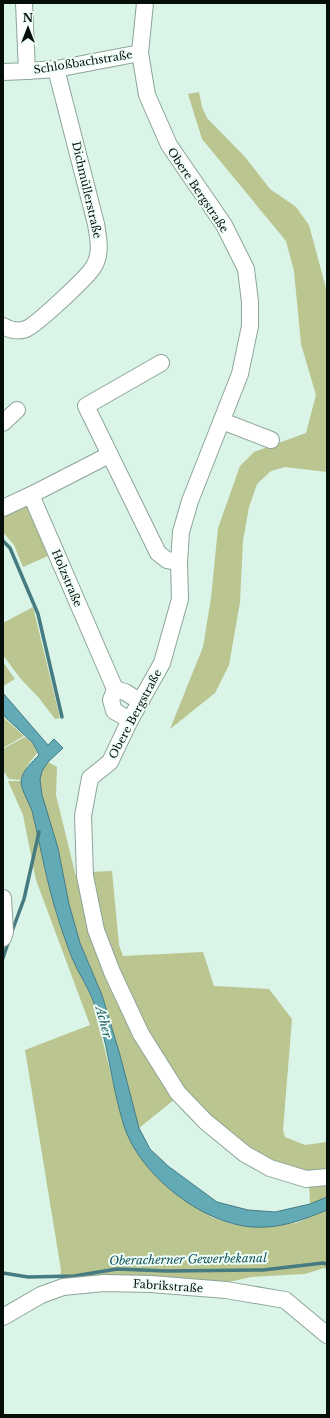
<svg xmlns="http://www.w3.org/2000/svg" width="330" height="1418" font-family="'Libre Baskerville',serif">
<style>
.green{fill:#bac590}
.water{fill:#61aab6;stroke:#467b82}
.lines{fill:none;stroke-linecap:round;stroke-linejoin:round}
.stream{stroke:#467b82;stroke-width:3.5}
.minor-casing{stroke:#8da599;stroke-width:18}
.minor{stroke:#fff;stroke-width:16}
.labels{text-anchor:middle;dominant-baseline:central;stroke-width:4;stroke-linejoin:round;paint-order:stroke}
.street-label{font-size:11px;fill:#060e0a;stroke:#effff7}
.water-label{font-size:12px;font-style:italic;fill:#14545d;stroke:#effff7}
</style>
<rect width="100%" height="100%" fill="#daf4e7"/>
<g class="green">
<path d="M199,92L202,107L207,118L245,157L270,189L296,207L309,225L327,292V472L285,467L271,471L257,484L249,507L243,541L240,602L229,665L215,693L170,729L203,647L211,598L218,528L240,466L254,452L306,433L316,395L301,344L294,271L286,241L202,139L188,94Z"/>
<path d="M26,506L30,509L50,555L23,567L14,545L3,532V516Z"/>
<path d="M33,607L60,718L55,719L39,698L20,678L3,655V623Z"/>
<path d="M3,662L15,679L3,686Z"/>
<path d="M3,717L24,736L3,748Z"/>
<path d="M25,737L33,743L37,753L27,766L20,780L9,779L3,771V749Z"/>
<path d="M48,762L57,767L56,795L75,873L99,953L175,1099L139,1128L120,1055L102,995L80,943L69,904L58,848L42,795L40,780L42,771Z"/>
<path d="M8,781H21L33,813L46,875L57,917L72,957L92,999L124,1126L211,1217L232,1224L254,1227L296,1223L327,1210V1270L324,1268L305,1274L251,1277L220,1284L154,1279L129,1275L80,1281L60,1278L61,1270L25,1050L90,1025L36,880L23,815Z"/>
<path d="M112,871L119,945L123,956L203,952L214,986L269,989L292,1019L283,1130L285,1137L305,1145L327,1142V1174L309,1175L273,1161L241,1143L185,1092L144,1027L103,934L90,872Z"/>
<path d="M327,1181V1197L310,1204L309,1182Z"/>
</g>
<path class="water" d="M3,693L48,745L54,739L63,748L48,762L42,771L40,780L42,795L58,848L69,904L80,943L102,995L120,1055L139,1128L150,1149L168,1166L217,1202L248,1210L275,1212L310,1204L327,1197V1210C303,1220 279,1229 252,1227C201,1223 140,1175 124,1126C111,1085 108,1039 92,998C86,984 78,972 72,958C67,945 62,931 58,918C47,884 41,849 33,815C31,804 21,792 21,781C22,771 32,762 39,755L33,743L3,715Z"/>
<g class="lines">
<g class="stream">
<path d="M3,541L10,548L38,614L62,717"/>
<path d="M11,934L24,899L39,832"/>
<path d="M3,958L9,940"/>
<path d="M3,1273L28,1277L74,1276L117,1269L167,1271L263,1270L323,1263L327,1264"/>
</g>
<defs>
<g id="minor">
<path d="M145,3L140,53L147,95L169,145L224,225L246,269L250,302V326L240,374L190,501L181,532L179,562L180,599L162,663L130,720L110,762L90,778L83,816L85,876L96,930L112,972L141,1034L178,1093L206,1122L245,1154L270,1168L306,1179L327,1177"/>
<path d="M27,71L56,69L140,53"/>
<path d="M3,72L27,71L24,3"/>
<path d="M3,326C10,330 18,332 26,329C36,325 89,276 94,266C102,253 98,237 96,224L56,69"/>
<path d="M161,363L86,406L158,553L167,560L179,562"/>
<path d="M222,421L271,440"/>
<path d="M3,423L17,410"/>
<path d="M31,495L109,455"/>
<path d="M3,508L31,495L115,689L111,700L114,711L130,720"/>
<path d="M115,689L125,692L141,702"/>
<path d="M3,898L5,932L3,938"/>
<path d="M3,1317L41,1295L63,1287L104,1283L151,1284L226,1290L285,1300L327,1335"/>
</g>
</defs>
<use href="#minor" class="minor-casing"/>
<use href="#minor" class="minor"/>
</g>
<g class="labels">
<g class="street-label">
<text transform="translate(83 62) rotate(-9)">Schloßbachstraße</text>
<text transform="translate(87 190) rotate(77)">Dichmüllerstraße</text>
<text transform="translate(198 190) rotate(56)">Obere Bergstraße</text>
<text transform="translate(67 578) rotate(67)">Holzstraße</text>
<text transform="translate(135 714) rotate(-62)">Obere Bergstraße</text>
<text transform="translate(168 1286) rotate(4)">Fabrikstraße</text>
</g>
<g class="water-label">
<text transform="translate(104 1022) rotate(75)">Acher</text>
<text transform="translate(188 1259) rotate(-1)">Oberacherner Gewerbekanal</text>
</g>
</g>
<rect width="330" height="1418" fill="none" stroke="#060e0a" stroke-width="8"/>
<g transform="translate(28 28)" stroke="#effff7" stroke-width="3" paint-order="stroke">
<path d="M0-3L7 15L0 10L-7 15Z" fill="#060e0a"/>
<text y="-6" font-size="11" font-weight="bold" text-anchor="middle" fill="#060e0a">N</text>
</g>
</svg>
